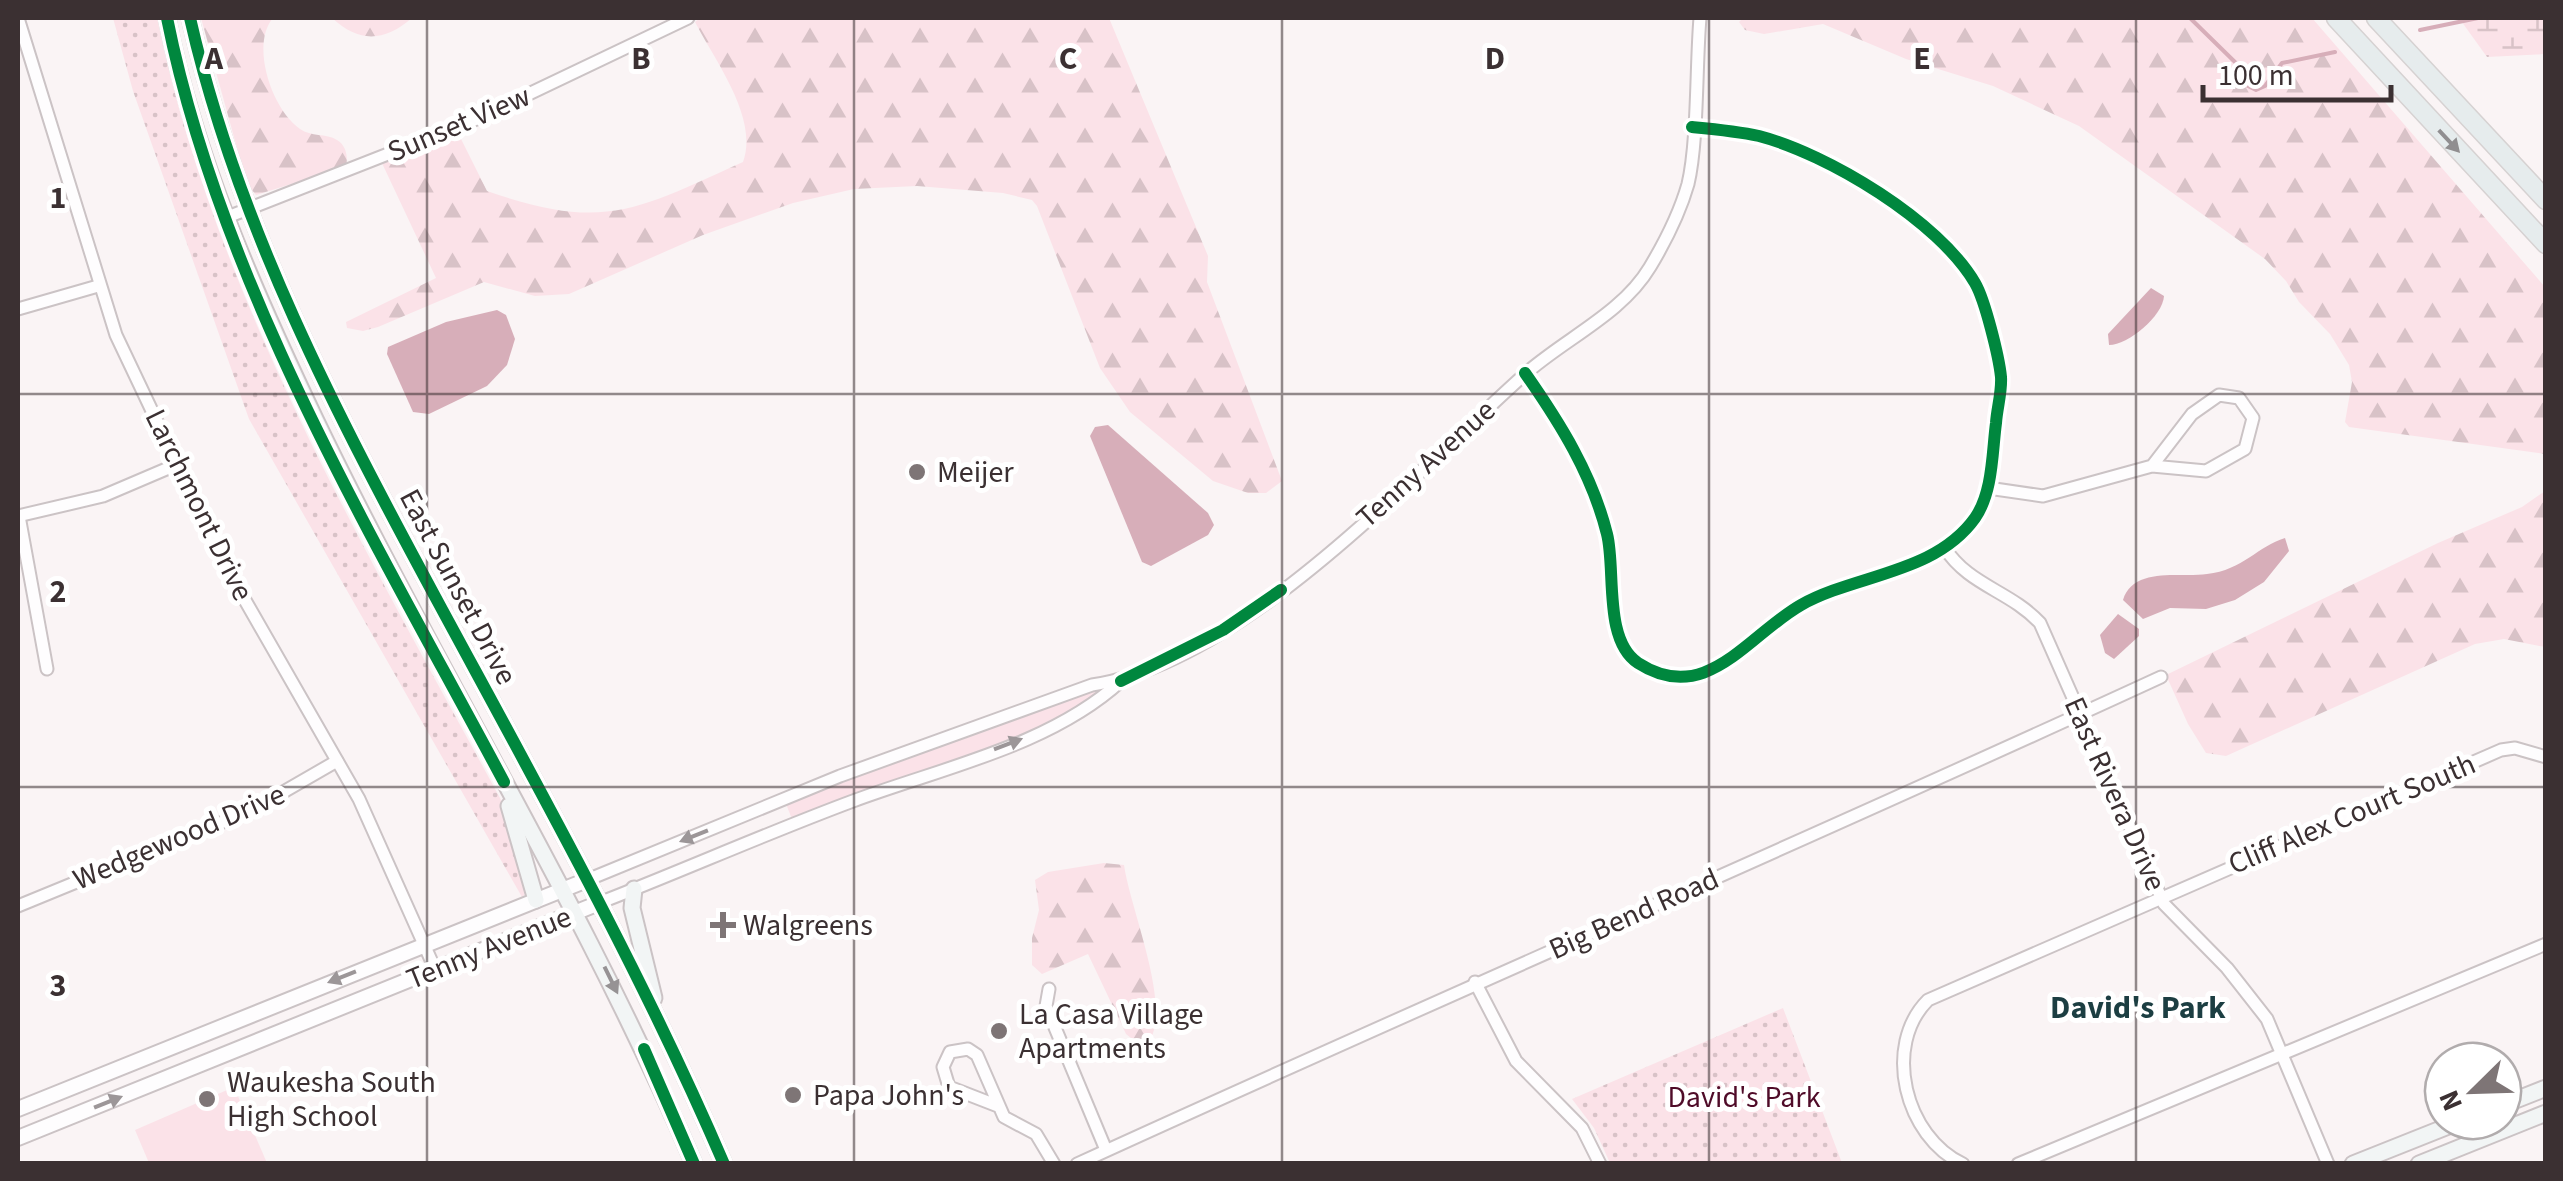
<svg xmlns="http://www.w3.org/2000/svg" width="2563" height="1181" font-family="'Source Sans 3',sans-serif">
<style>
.grass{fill:#fbe2e8}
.forest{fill:url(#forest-firs)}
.wetland{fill:url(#wetland-marsh)}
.park{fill:url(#park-dots)}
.water{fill:#d7aeb9}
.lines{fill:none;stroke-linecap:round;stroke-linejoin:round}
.stream{stroke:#d7aeb9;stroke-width:4}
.minor-casing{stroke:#cbc3c5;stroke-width:15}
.tertiary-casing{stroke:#cbc3c5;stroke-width:18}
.secondary-casing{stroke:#cbc3c5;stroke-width:19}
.primary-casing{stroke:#d6d2d2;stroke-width:21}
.minor{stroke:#fefdfe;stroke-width:11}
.tertiary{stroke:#fefdfe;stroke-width:14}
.secondary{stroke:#f2f5f5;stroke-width:15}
.primary{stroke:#e6eced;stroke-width:18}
.cycleway-casing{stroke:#fff;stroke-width:19}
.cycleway{stroke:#00873e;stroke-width:12}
.oneway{fill:#908e90}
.oneway2{fill:#9c9698}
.oneway3{fill:#969294}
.grid{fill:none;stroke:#3b3032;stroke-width:2.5;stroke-opacity:0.55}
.poi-dot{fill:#7e7576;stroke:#fff;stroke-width:4}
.labels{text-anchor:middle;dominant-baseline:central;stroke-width:10;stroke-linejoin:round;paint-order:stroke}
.street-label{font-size:30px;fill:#3b3032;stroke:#fff}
.poi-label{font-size:30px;fill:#3b3032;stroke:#fff;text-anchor:start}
.park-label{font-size:30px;fill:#4f0b28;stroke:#fff}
.neighbourhood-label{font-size:32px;font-weight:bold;fill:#1c3e42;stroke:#fff}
.grid-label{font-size:32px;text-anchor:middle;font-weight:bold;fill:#3b3032;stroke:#fff;stroke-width:10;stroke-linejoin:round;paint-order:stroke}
</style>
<defs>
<pattern id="forest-firs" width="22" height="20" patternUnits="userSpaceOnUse" patternTransform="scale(2.5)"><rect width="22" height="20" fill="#fbe2e8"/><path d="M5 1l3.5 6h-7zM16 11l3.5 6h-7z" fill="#d8c2c7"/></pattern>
<pattern id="wetland-marsh" width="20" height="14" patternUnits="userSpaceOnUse" patternTransform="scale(2.5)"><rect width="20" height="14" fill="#fbe2e8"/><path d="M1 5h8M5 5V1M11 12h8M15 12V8" fill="none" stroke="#d8c2c7"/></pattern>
<pattern id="park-dots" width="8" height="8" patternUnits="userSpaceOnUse" patternTransform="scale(2.5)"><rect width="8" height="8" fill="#fbe2e8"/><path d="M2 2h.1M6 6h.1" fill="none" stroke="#d8c2c7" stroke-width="1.8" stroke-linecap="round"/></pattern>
</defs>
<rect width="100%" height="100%" fill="#faf4f5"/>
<g class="grass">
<path d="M1121,681L1065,720L794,824L784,799Z"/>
<path d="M234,1087L267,1163H149L135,1130Z"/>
</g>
<g class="forest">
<path d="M201,18H273C250,45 272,110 300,129C311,137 326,133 337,140C347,146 348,158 346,167L256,195L247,184Z"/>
<path d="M332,18H412C384,42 359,43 332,18Z"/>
<path d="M700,18H1109L1208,256L1207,282L1282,481L1266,493H1248L1213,481L1130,412L1100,368L1037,206L1032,200L1003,193L917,186L854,189L793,203L703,235L569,294L535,296L484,282L378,327L363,331L347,328L346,322L436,278L381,161L457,131L487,191C605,232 636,210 743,162C759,118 715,61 695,22Z"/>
<path d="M1743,18H2312L2545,287V454L2349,427L2345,422L2352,382L2349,365L2330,334L2299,302L2286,281L2265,259L2079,126L1993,86L1906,59L1823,24L1764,34L1745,30L1739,22Z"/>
<path d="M2545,491V647L2504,639L2475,644L2226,756L2206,753L2188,724L2166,675L2438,543L2522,507Z"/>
<path d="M1104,863L1124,865C1130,908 1171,1004 1150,1040L1137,1043L1126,1034L1088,954L1042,974L1032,965V938L1039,910L1035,880L1048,872Z"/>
</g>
<path class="wetland" d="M2459,18H2545V54L2487,57Z"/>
<g class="park">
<path d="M113,18H157C215,297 365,549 500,798L515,836L527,892L522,897L249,419L133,91Z"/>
<path d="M1783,1008L1842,1163H1610L1594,1128L1572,1099Z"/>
</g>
<g class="water">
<path d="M2151,288L2164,296C2163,316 2128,345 2109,345L2108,334Z"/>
<path d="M497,310L506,315L515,339L507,365L487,386L429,414L413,412L387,354L388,347L446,322Z"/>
<path d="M1108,425L1208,513L1214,525L1208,535L1151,566L1142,562L1090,436L1095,427Z"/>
<path d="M2285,538L2289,551L2264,582L2235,600L2206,609L2170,608L2143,619L2123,600C2133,566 2181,578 2207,574C2243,570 2258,546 2285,538Z"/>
<path d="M2118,614L2139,629V636L2114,659L2105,653L2100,635Z"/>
</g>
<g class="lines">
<g class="stream">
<path d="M2190,18L2238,65L2246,85L2256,90L2265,86L2282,63L2335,52"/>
<path d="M2420,30L2478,18"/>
</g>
<defs>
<g id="minor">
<path d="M18,18L116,335L226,567L359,799L435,969"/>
<path d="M225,218L472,121L688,18"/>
<path d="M18,309L98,286"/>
<path d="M1525,373C1560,423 1592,474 1607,534C1616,569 1603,640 1638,663C1706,707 1748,635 1801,605C1856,574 1935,574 1975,518C1993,492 1992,453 1996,423C1997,408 2002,392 2001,377C1999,357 1985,300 1975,283C1939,221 1828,154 1759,136C1737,131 1714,129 1692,127"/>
<path d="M1988,488L2043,496L2152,466L2206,471L2245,449L2253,418L2239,398L2219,395L2192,414L2152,466"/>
<path d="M18,516L103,496L178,464"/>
<path d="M19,516L47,669"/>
<path d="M1944,547C1969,586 2009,590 2040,623L2164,904L2227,968L2267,1019L2328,1164"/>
<path d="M587,880L840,776L1092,685C1244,662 1412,475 1524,375C1564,339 1622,314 1650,267C1665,242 1680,212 1688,184C1698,142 1696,64 1700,18"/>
<path d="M599,903C684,870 767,833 853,801C941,768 1050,746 1121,681"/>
<path d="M18,906L252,810L337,761"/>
<path d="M1475,982L1516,1061L1582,1128L1600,1164"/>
<path d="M1049,989L1046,1006L1106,1150"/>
<path d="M998,1106L949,1087L943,1067L950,1052L968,1049L977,1055L1004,1117L1036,1134L1054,1164"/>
<path d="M1077,1164C1437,999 1801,843 2161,677"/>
<path d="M1963,1164C1905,1137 1882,1046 1928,1000L2501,750L2515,748L2546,757"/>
<path d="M2018,1164L2546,944"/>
</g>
<g id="tertiary">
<path d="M18,1109L587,880"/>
<path d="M18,1138L599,903"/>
</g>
<g id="secondary">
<path d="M167,18C195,159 254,291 316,421C437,672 585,908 694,1164"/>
<path d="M190,18C237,225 338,417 438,602C538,787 641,971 724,1164"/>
<path d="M509,806L536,900"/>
<path d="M634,889L632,908L654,998"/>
<path d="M2503,1105L2546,1088"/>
<path d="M2353,1164L2461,1121"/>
<path d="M2419,1164L2546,1113"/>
</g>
<g id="primary">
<path d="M2336,18L2546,244"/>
<path d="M2376,18L2546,200"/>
</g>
</defs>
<use href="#minor" class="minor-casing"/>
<use href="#tertiary" class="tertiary-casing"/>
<use href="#secondary" class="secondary-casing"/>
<use href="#primary" class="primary-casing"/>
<use href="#minor" class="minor"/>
<use href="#tertiary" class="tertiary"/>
<use href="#secondary" class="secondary"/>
<use href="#primary" class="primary"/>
<defs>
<g id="cycleway">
<path d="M167,18C221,287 376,542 504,782"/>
<path d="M190,18C237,225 338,417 438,602C538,787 641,971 724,1164"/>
<path d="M1525,373C1560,423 1592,474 1607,534C1616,569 1603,640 1638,663C1706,707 1748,635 1801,605C1856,574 1935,574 1975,518C1993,492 1992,453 1996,423C1997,408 2002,392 2001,377C1999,357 1985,300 1975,283C1939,221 1828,154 1759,136C1737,131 1714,129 1692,127"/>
<path d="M1121,681L1223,630L1281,590"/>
<path d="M644,1049L694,1164"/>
</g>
</defs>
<use href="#cycleway" class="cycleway-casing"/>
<use href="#cycleway" class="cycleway"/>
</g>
<defs><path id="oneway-solid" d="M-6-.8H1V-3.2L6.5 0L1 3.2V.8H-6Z" transform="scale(2.5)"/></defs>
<use class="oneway" href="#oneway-solid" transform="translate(2449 141) rotate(47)"/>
<g class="oneway2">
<use href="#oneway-solid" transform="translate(1008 744) rotate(-21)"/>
<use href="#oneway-solid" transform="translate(694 836) rotate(158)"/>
<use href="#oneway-solid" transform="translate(342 977) rotate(158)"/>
<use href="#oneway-solid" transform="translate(108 1102) rotate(-22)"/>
</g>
<use class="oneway3" href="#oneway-solid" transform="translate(611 980) rotate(64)"/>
<path class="grid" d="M427,18V1164M854,18V1164M1282,18V1164M1709,18V1164M2136,18V1164M18,394H2546M18,787H2546"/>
<g class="poi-dot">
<circle cx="917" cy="472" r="10"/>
<path d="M718 910h10v10h10v10h-10v10h-10v-10h-10v-10h10z"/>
<circle cx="999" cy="1031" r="10"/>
<circle cx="793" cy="1095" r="10"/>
<circle cx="207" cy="1099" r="10"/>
</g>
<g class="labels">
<g class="street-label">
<text transform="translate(459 124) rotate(-23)">Sunset View</text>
<text transform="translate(1426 464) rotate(-42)">Tenny Avenue</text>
<text transform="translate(199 505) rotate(64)">Larchmont Drive</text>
<text transform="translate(458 587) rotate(62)">East Sunset Drive</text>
<text transform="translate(2115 794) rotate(66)">East Rivera Drive</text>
<text transform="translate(2352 814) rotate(-23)">Cliff Alex Court South</text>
<text transform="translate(179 837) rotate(-23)">Wedgewood Drive</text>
<text transform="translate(1634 914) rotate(-24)">Big Bend Road</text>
<text transform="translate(489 948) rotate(-22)">Tenny Avenue</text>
</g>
<g class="poi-label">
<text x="937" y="472">Meijer</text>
<text x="743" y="925">Walgreens</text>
<text x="1019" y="1014">La Casa Village<tspan x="1019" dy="34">Apartments</tspan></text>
<text x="227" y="1082">Waukesha South<tspan x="227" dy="34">High School</tspan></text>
<text x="813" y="1095">Papa John's</text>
</g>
<g class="park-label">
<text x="1744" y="1097">David's Park</text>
</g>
<g class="neighbourhood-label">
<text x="2138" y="1008">David's Park</text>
</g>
</g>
<g class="grid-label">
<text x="214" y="69">A</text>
<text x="641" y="69">B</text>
<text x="1068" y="69">C</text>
<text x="1495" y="69">D</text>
<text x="1922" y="69">E</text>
<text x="58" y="208">1</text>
<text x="58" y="602">2</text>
<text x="58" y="996">3</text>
</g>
<rect width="2563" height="1181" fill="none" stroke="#3b3032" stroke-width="40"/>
<g transform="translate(2473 1091) rotate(247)"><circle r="48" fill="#ffffff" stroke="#b1acad" stroke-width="2.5"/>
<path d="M0-8L18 38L0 25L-18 38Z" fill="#7e7576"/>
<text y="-15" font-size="28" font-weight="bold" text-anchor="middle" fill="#3b3032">N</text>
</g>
<path d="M2203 85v15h188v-15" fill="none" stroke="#3b3032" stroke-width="5"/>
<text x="2218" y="85" font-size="30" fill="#3b3032" stroke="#ffffff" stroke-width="8" paint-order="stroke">100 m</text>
</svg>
